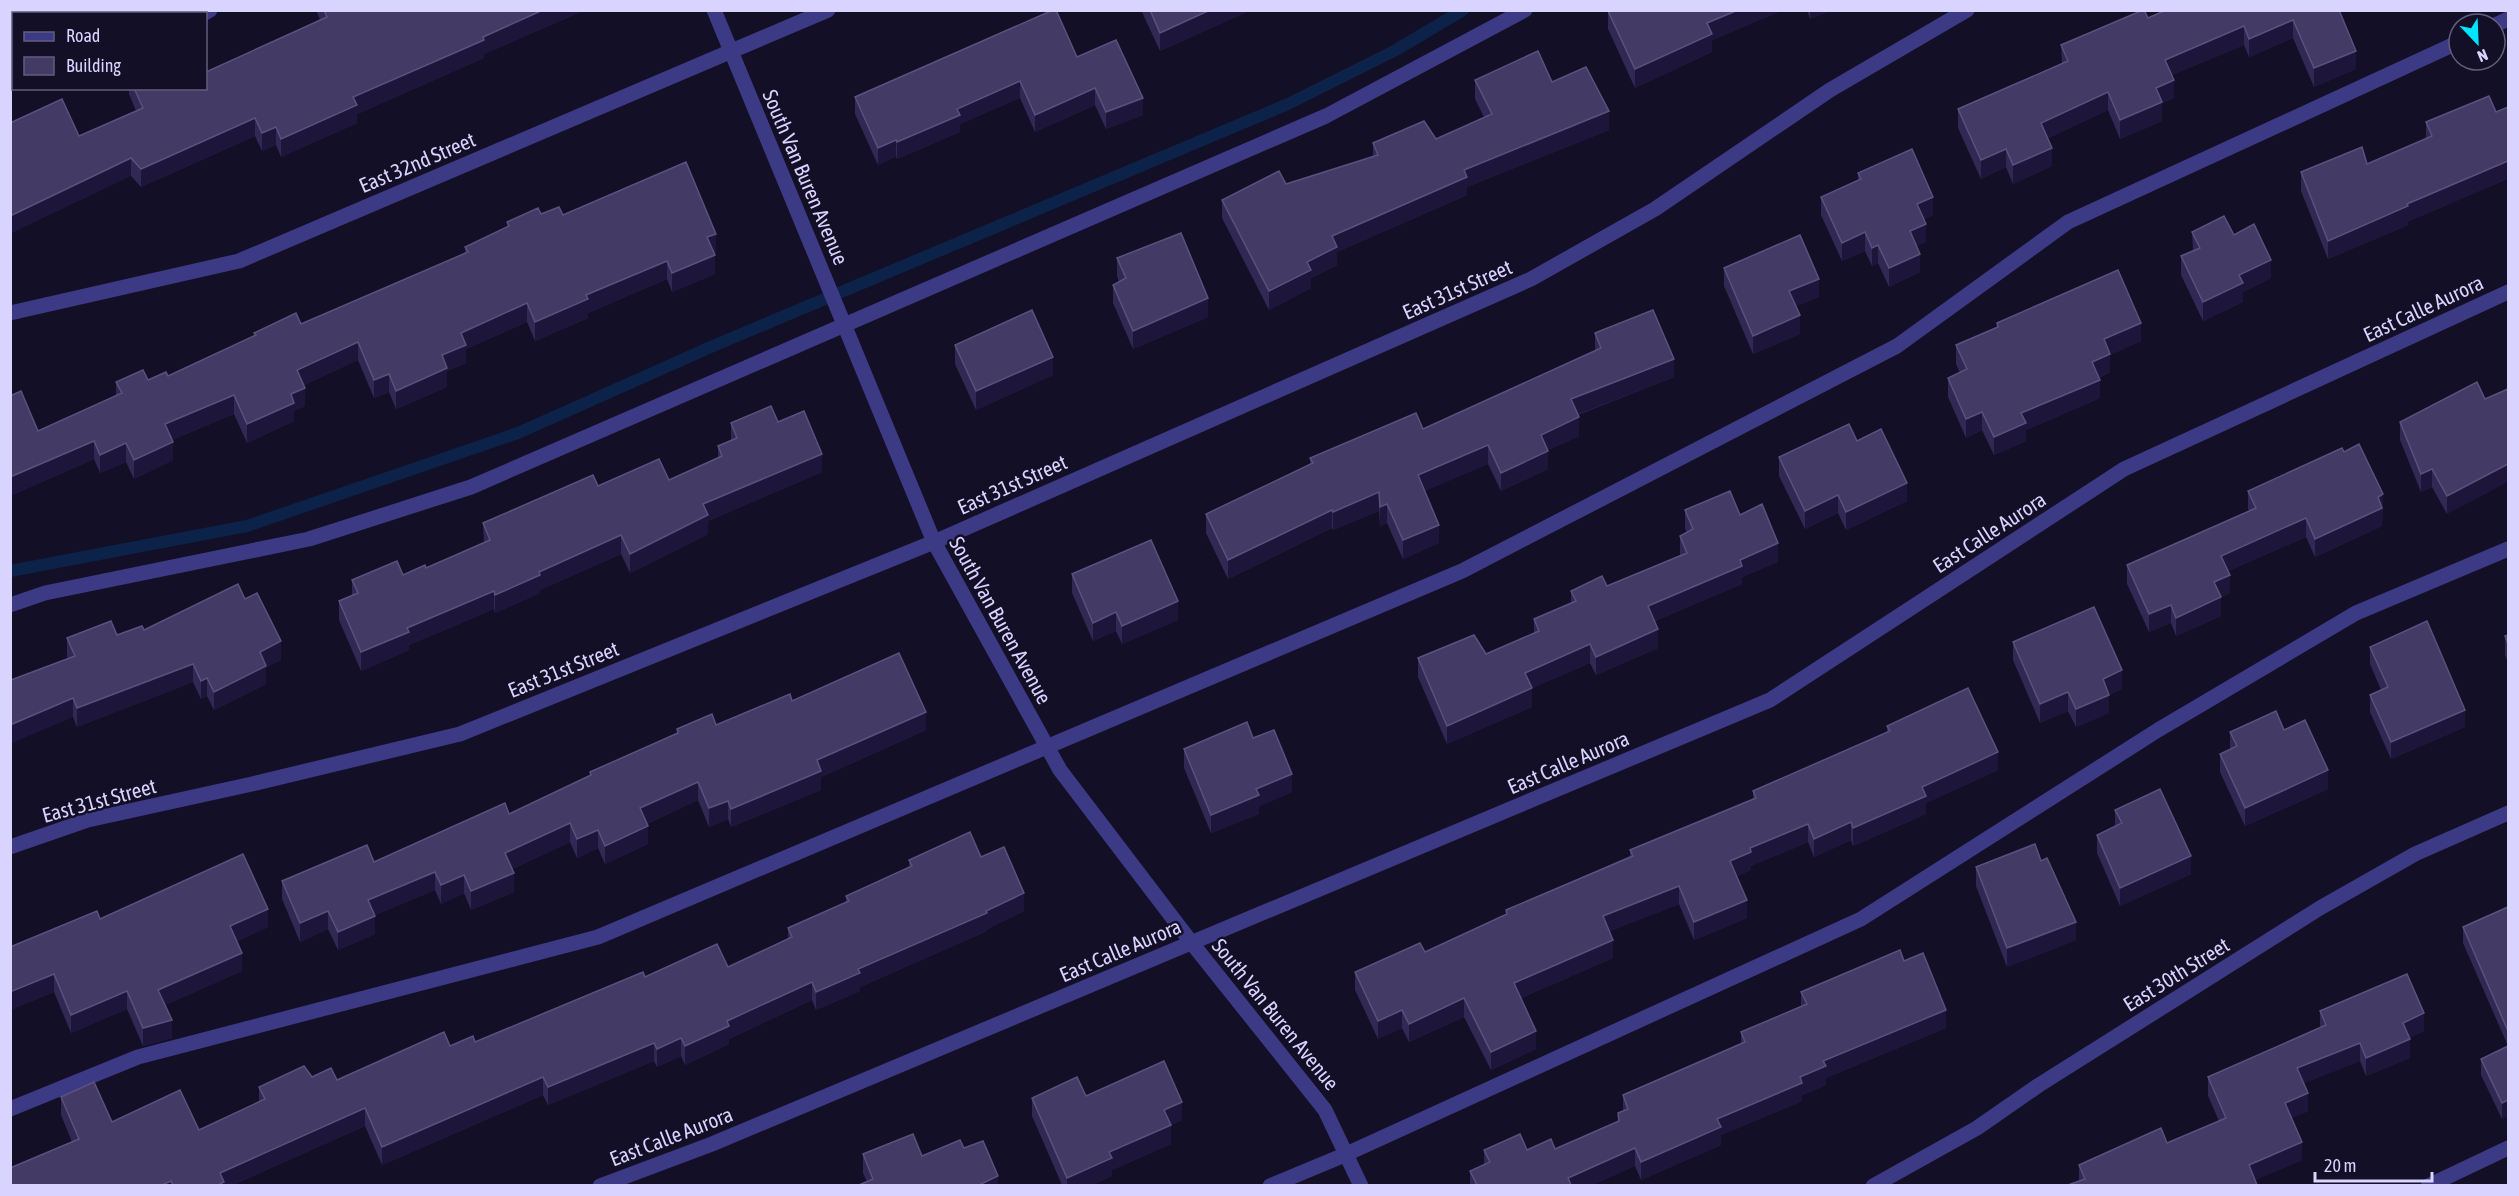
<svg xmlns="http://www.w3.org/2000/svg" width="2519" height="1196" font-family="'Asap Condensed',sans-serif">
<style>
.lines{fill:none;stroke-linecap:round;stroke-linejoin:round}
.stream{stroke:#0c2248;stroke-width:12}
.lane{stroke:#3d3a85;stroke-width:15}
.street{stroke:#3d3a85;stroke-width:15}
.wall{fill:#312854}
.shaded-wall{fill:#1d163a}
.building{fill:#433a66;stroke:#5a527e;stroke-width:1.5}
.labels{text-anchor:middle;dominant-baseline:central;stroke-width:5;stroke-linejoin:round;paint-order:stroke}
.street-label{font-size:21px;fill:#d9d4ff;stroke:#130f26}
</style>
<rect width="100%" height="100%" fill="#130f26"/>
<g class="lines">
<path class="stream" d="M10,571L247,526L518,433L713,346L1288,104L1396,50L1463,10"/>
<g class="lane">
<path d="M203,14L210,10"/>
<path d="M2495,25L2508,19"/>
<path d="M10,68H14"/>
<path d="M10,605L45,593L309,539L471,487L1326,116L1525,10"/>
<path d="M10,1109L138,1057L598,937L1462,571L1897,346L2068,222L2459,42"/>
<path d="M1270,1186L1342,1156L1861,919L2158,730L2356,613L2508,549"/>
<path d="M2428,1186L2508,1148"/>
</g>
<g class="street">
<path d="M714,10L934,542L1060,770L1191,942L1325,1110L1361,1186"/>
<path d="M10,313L239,261L828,10"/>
<path d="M10,847L88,820L252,784L460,734L934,542L1531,279L1655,209L1830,90L1967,10"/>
<path d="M600,1186L712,1144L1770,700L2124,469L2508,292"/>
<path d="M1873,1186L1977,1128L2039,1085L2320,908L2415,854L2508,813"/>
</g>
</g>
<g class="wall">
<path d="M316,10H585L484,54V58L357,114V123L281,157L276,145L262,151L255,136L141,187L131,176L79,136L136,111L129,94V88H206L320,20Z"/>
<path d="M1141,10H1251L1160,51Z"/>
<path d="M1783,10L1712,40V52L1635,88L1608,29V11Z"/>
<path d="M1807,10H1832L1810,19Z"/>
<path d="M2339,10L2356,69L2314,87L2293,38L2249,57L2244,45L2172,75L2174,98L2162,103V121L2120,139L2108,110L2048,138L2052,166L2013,184L2006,167L1981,179L1958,128V109L2062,64L2061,45L2148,18Z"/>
<path d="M1077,57L1143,115L1106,129L1095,105L1035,132L1020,98L960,124V132L897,159L896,156L878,165L855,114V97Z"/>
<path d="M1475,80L1552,82L1609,130L1467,187V195L1337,252V265L1311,278V288L1269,310L1222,218V200L1286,184L1373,157V143L1436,139L1484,117L1475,99Z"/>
<path d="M2489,96L2408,222V225L2328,259L2301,191V172L2367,164L2426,139V122Z"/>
<path d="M1858,173L1933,215L1924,219L1926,242L1916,246L1920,272L1889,287L1878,263L1872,266L1865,251L1842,261L1821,215V197L1858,180Z"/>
<path d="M541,214L563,215L716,252L714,253L715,274L672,292L667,279L588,313V318L535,341L527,322L466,349V363L447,371V387L396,409L389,392L374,398L358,360L304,385L305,406L294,411V421L247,443L234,414L172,440L173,460L134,479L126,462L100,473L94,459L10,496V396L38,431L116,396V382L148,380L168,376L254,336V333L301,324L465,254V247L507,227V222Z"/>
<path d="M2192,232L2234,235L2271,278L2243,292V302L2203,321L2181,275V256L2193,251Z"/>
<path d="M1117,258L1208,317L1133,349L1113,303V285L1119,282L1117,276Z"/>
<path d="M1724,268L1819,297L1796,306L1800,334L1753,354L1724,286Z"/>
<path d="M1997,323L2141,341L2110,355V372L2099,378L2100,398L2026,430V441L1994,455L1982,430L1966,438L1948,397V378L1960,373L1956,364V345L1997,327Z"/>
<path d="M1595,333L1674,377L1578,415L1579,436L1548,450V469L1501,491L1488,464L1424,491L1439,543L1403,559L1387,523L1380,526L1379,511L1333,530L1332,528L1228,579L1206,533V514L1310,464V458L1423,429L1595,351Z"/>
<path d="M955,345L1053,375L976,410L955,364Z"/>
<path d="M2477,382L2447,514L2432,487L2421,492L2400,440V422Z"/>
<path d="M778,422L822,472L708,521V534L630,573L621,554L540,590V593L495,613L494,609L409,645V650L361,671L339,620V601L352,596V580L403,575L426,568L484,543L483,523L598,486L669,480L718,458V446L731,441V423Z"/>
<path d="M1857,441L1907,501L1846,530L1838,513L1805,529L1779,476V457Z"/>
<path d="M2344,452L2383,494L2382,526L2315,557L2306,537L2228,571L2230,593L2221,597V616L2176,636L2171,623L2149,632L2127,584V565L2249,511L2248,509V491Z"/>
<path d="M1685,510L1740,515L1778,562L1742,577V584L1655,621L1658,648L1596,675L1590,663L1532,688V707L1447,744L1418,677V658L1486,654L1534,633V619L1571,603V591L1607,586L1680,555V536L1687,532L1685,529Z"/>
<path d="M1072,574L1178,620L1122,644L1116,631L1093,641L1072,593Z"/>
<path d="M245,599L281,660L266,667V684L214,710L207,696L201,699L193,682L77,727L73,717L11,680L68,659L67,656V638L117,635L144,630Z"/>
<path d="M2508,635V663L2505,655V636Z"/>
<path d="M2013,642L2122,689L2109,695V713L2076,727L2068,711L2040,723L2013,660Z"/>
<path d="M2370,647L2465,727L2391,759L2370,712V695L2381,690L2370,664Z"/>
<path d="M792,701L926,730L821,777V790L731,827L728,819L709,827L698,800L647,824L648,844L605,864L598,848L577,858L570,842L512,869L514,892L471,910L464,893L441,904L435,890L375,915V934L338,950L328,929L300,942L282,899V881L374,862L509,814L590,776V772L677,733V729L716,725Z"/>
<path d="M1887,726L1998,770L1926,803V814L1853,846L1851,840L1814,857L1808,842L1751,866V870L1737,876L1747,918L1694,940L1679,904L1610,931L1613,958L1521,998L1536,1049L1491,1070L1464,1017L1409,1042L1402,1028L1378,1039L1355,990V972L1425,952L1506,915V910L1630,856V850L1753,799V791L1887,732Z"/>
<path d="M2230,732L2328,789L2245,826L2220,772V754L2230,749Z"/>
<path d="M1253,738L1292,792L1259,806V814L1211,833L1184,768V749Z"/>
<path d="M2115,810L2191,874L2120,906L2097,853V835L2115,826Z"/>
<path d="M981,857L1024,911L987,929V931L860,987V991L816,1010L812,1000L729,1039V1044L685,1065L681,1056L657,1067L654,1061L548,1105L543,1095L382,1165L365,1126L233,1185H10L72,1142L61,1115V1097L112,1122L199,1130L259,1102V1087L312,1077L337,1080L450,1046L475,1042L645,977L728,967L788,939V928L846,902V896L909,868V860Z"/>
<path d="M2041,861L2076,940L2007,967L1976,886V867Z"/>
<path d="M2508,907V1116L2502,1119L2481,1075V1059L2508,1046L2463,943V927Z"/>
<path d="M100,919L268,927L237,941L242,971L165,1005L172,1038L143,1046L127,1009L71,1033L54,992L10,1010Z"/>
<path d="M1904,961L1946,1028L1826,1078V1085L1802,1095V1101L1721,1135V1145L1641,1180L1635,1166L1592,1185H1470V1171L1484,1165V1150L1555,1149L1618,1121V1113L1623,1111V1095L1741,1044V1032L1801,1006V992Z"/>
<path d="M2320,1011L2424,1031L2409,1038L2410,1058L2366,1076L2360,1061L2304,1083L2308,1111L2291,1118L2302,1160L2255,1180L2079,1181V1165L2167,1143L2219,1121L2208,1096V1077L2320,1028Z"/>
<path d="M1086,1096L1182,1120L1171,1125V1144L1112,1170V1176L1092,1185H1062L1032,1116V1098Z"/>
<path d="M964,1148L998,1185L867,1182L863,1173V1154L922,1156Z"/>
</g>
<g class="shaded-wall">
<path d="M543,10H585L484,54V58L357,114V123L281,157V139L353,97L483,37Z"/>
<path d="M1210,10H1251L1160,51V33Z"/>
<path d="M1738,10H1783L1712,40V52L1635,88V69L1707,23Z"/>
<path d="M1810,10H1832L1810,19Z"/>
<path d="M2293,20V38L2249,57V39Z"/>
<path d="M2244,26V45L2165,78V60Z"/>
<path d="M2356,51V69L2314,87V68Z"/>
<path d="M2174,80V98L2162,103V121L2120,139V120L2156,88Z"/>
<path d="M1020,81V98L960,124V132L897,159V142L957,109Z"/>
<path d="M1095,88V105L1035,132V115Z"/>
<path d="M2108,92V110L2041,141V123Z"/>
<path d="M1143,98V115L1106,129V112Z"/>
<path d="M1609,111V130L1467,187V195L1337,252V265L1311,278V288L1269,310V291L1307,262L1332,236L1464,170Z"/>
<path d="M255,118V136L141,187V169Z"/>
<path d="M276,127V145L262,151V133Z"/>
<path d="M896,140V156L878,165V148Z"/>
<path d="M2052,148V166L2013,184V165Z"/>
<path d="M2006,149V167L1981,179V160Z"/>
<path d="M131,158V176L10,234V216Z"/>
<path d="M2508,161V179L2408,222V225L2328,259V241L2407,204Z"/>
<path d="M1933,197V215L1917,222V204Z"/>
<path d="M1926,224V242L1910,249V231Z"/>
<path d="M1865,232V251L1842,261V243Z"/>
<path d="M716,234V252L707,256V237Z"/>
<path d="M1878,245V263L1872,266V248Z"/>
<path d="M1920,254V272L1889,287V268Z"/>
<path d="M715,255V274L672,292V273Z"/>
<path d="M2271,260V278L2243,292V302L2203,321V302L2239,275Z"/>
<path d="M667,261V279L588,313V318L535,341V322L586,295Z"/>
<path d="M1819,279V297L1789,309V291Z"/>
<path d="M1208,298V317L1133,349V331Z"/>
<path d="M527,303V322L466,349V363L447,371V387L396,409V391L442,355L461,333Z"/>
<path d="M1800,315V334L1753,354V336Z"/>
<path d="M2141,323V341L2110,355V372L2092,381V362L2104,339Z"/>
<path d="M358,342V360L297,389V370Z"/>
<path d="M1053,357V375L976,410V391Z"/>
<path d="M1674,359V377L1571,417V399Z"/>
<path d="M389,374V392L374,398V380Z"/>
<path d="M2100,380V398L2026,430V441L1994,455V437L2021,413Z"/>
<path d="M305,388V406L294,411V421L247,443V424L291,394Z"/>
<path d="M234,395V414L165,443V424Z"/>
<path d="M1982,412V430L1966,438V419Z"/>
<path d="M1579,417V436L1541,453V435Z"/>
<path d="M94,441V459L10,496V477Z"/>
<path d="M173,442V460L134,479V460Z"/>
<path d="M126,443V462L100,473V455Z"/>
<path d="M1488,445V464L1418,494V475Z"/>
<path d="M1548,451V469L1501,491V473Z"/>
<path d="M822,454V472L708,521V534L630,573V554L703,504Z"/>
<path d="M2508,464V482L2447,514V496Z"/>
<path d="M2432,469V487L2421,492V474Z"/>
<path d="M1907,483V501L1846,530V512Z"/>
<path d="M1379,492V511L1333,530V512Z"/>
<path d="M2383,494L2382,526L2315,557V539Z"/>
<path d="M1838,495V513L1805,529V511Z"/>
<path d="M1387,504V523L1380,526V507Z"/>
<path d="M1332,510V528L1228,579V560Z"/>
<path d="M2306,518V537L2221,574V556Z"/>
<path d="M1439,525V543L1403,559V540Z"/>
<path d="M621,535V554L540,590V593L495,613V595L539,572Z"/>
<path d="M1778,543V562L1742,577V584L1648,624V606L1740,560Z"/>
<path d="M2230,575V593L2214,600V582Z"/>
<path d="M494,591V609L409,645V650L361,671V652L407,628Z"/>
<path d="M2221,597V616L2176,636V618Z"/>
<path d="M1178,601V620L1122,644V626Z"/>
<path d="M2171,605V623L2149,632V614Z"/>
<path d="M1116,612V631L1093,641V623Z"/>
<path d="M1658,629V648L1596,675V657Z"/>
<path d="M281,641V660L266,667V684L214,710V692L260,652Z"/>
<path d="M1590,644V663L1525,691V673Z"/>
<path d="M193,664V682L77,727V708Z"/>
<path d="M2122,670V689L2106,696L2109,695V713L2076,727V709L2103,679Z"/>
<path d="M207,678V696L201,699V681Z"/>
<path d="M1532,688V707L1447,744V726Z"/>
<path d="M2068,692V711L2040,723V704Z"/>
<path d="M73,698V717L10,744V725Z"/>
<path d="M2465,710V727L2391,759V742Z"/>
<path d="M926,712V730L821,777V790L731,827V809L817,760Z"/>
<path d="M1998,752V770L1926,803V814L1853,846V828L1922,787Z"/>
<path d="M2328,770V789L2245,826V808Z"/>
<path d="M1292,774V792L1259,806V814L1211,833V815L1256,789Z"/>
<path d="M698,782V800L640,827V808Z"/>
<path d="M728,801V819L709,827V808Z"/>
<path d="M1851,822V840L1814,857V839Z"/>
<path d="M570,823V842L505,872V853Z"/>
<path d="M1808,824V842L1751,866V870L1730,879V861L1750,848Z"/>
<path d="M648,826V844L605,864V846Z"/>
<path d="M598,830V848L577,858V839Z"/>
<path d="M2191,856V874L2120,906V888Z"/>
<path d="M435,872V890L368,918V900Z"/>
<path d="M514,873V892L471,910V891Z"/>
<path d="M464,875V893L441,904V885Z"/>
<path d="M1679,886V904L1603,934V916Z"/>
<path d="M1024,893V911L987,929V931L860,987V991L816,1010V992L858,969Z"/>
<path d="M1747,900V918L1694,940V922Z"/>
<path d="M268,909V927L230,944V926Z"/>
<path d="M328,911V929L300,942V923Z"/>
<path d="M375,916V934L338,950V932Z"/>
<path d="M2076,922V940L2007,967V948Z"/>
<path d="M1613,940V958L1514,1001V983Z"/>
<path d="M242,953V971L158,1008V990Z"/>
<path d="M54,974V992L10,1010V992Z"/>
<path d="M812,982V1000L729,1039V1044L685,1065V1046L727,1021Z"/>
<path d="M127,991V1009L71,1033V1015Z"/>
<path d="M1464,998V1017L1409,1042V1024Z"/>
<path d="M1402,1010V1028L1378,1039V1021Z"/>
<path d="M1946,1010V1028L1826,1078V1085L1802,1095V1101L1721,1135V1145L1641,1180V1162L1717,1119L1800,1077L1823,1061Z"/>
<path d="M2424,1013V1031L2403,1041V1023Z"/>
<path d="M172,1020V1038L143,1046V1028Z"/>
<path d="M1536,1031V1049L1491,1070V1052Z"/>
<path d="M681,1038V1056L657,1067V1049Z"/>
<path d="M2410,1039V1058L2366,1076V1058Z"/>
<path d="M654,1043V1061L548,1105V1087Z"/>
<path d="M2360,1043V1061L2297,1086V1068Z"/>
<path d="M543,1077V1095L382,1165V1147Z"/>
<path d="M2308,1093V1111L2285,1121V1103Z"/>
<path d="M2508,1100V1116L2502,1119V1103Z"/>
<path d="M1182,1102V1120L1165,1128L1171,1125V1144L1112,1170V1176L1092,1185H1067V1178L1109,1152L1164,1110Z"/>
<path d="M365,1108V1126L233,1185H218L220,1173Z"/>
<path d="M2302,1142V1160L2249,1183V1165Z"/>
<path d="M1635,1148V1166L1592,1185H1568V1178Z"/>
<path d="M998,1176V1185H979Z"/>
<path d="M171,1181V1185H162Z"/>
</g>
<g class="building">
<path d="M324,10H543L483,37L484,40L353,97L357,105L281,139L276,127L262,133L255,118L141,169L131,158L10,216V123L62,99L79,136L143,108L134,88H206V72L327,17Z"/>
<path d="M1053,10H1056L1077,57L1116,40L1143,98L1106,112L1095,88L1035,115L1020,81L957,109L960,115L897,142L896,140L878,148L855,97Z"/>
<path d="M1150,10H1210L1160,33Z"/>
<path d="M1738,10L1707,23L1712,34L1635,69L1608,11Z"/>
<path d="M2143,10H2144L2148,18L2166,10H2339L2356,51L2314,68L2293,20L2249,39L2244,26L2165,60L2174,80L2156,88L2162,102L2120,120L2108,92L2041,123L2052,148L2013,165L2006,149L1981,160L1958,109L2068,61L2061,45Z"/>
<path d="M1538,51L1552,82L1586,67L1609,111L1464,170L1467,177L1332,236L1337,247L1307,262L1311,270L1269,291L1222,200L1279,171L1286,184L1378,155L1373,143L1424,121L1436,139L1492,114L1475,80Z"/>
<path d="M2489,96L2496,112L2508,107V161L2407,204L2408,206L2328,241L2301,172L2362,147L2367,164L2432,136L2426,122Z"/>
<path d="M1912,149L1933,197L1917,204L1926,224L1910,231L1920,254L1889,268L1878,245L1872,248L1865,232L1842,243L1821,197L1861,179L1858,173Z"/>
<path d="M686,162L716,234L707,237L715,255L672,273L667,261L586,295L588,299L535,322L527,303L461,333L466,345L442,355L447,368L396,391L389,374L374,380L358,342L297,370L305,388L291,394L294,403L247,424L234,395L165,424L173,442L134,460L126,443L100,455L94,441L10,477V396L21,391L38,431L122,393L116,382L143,370L148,380L166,372L168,376L256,335L254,333L296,313L301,324L468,252L465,247L509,226L507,222L538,208L541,214L559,207L563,215Z"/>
<path d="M2224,216L2234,235L2254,224L2271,260L2239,275L2243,283L2203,302L2181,256L2200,248L2192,232Z"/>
<path d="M1181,233L1208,298L1133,331L1113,285L1126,278L1117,258Z"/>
<path d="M1800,235L1819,279L1789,291L1800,315L1753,336L1724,268Z"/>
<path d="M2118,270L2141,323L2104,339L2110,354L2092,362L2100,380L2021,413L2026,423L1994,437L1982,412L1966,419L1948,378L1967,369L1956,345L1998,327L1997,323Z"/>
<path d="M1032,310L1053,357L976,391L955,345Z"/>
<path d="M1653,310L1674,359L1571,399L1579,417L1541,435L1548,451L1501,473L1488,445L1418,475L1439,525L1403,540L1387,504L1380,507L1379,492L1333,512L1332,510L1228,560L1206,514L1313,463L1310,458L1416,413L1423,429L1601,348L1595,333Z"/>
<path d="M2477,382L2485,399L2508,389V464L2447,496L2432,469L2421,474L2400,422Z"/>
<path d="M771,406L778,422L804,411L822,454L703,504L708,515L630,554L621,535L539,572L540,575L495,595L494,591L407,628L409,632L361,652L339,601L358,593L352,580L397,561L403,575L425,565L426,568L490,540L483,523L593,475L598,486L659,459L669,480L722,456L718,446L737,438L731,423Z"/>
<path d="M1849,424L1857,441L1881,429L1907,483L1846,512L1838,495L1805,511L1779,457Z"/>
<path d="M2359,444L2383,494L2378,497L2382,508L2315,539L2306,518L2221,556L2230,575L2214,582L2221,597L2176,618L2171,605L2149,614L2127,565L2256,508L2248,491L2342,448L2344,452Z"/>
<path d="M1730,491L1740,515L1762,504L1778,543L1740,560L1742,566L1648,606L1658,629L1596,657L1590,644L1525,673L1532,688L1447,726L1418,658L1474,635L1486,654L1539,631L1534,619L1576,601L1571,591L1602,576L1607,586L1687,553L1680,536L1693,529L1685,510Z"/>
<path d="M1151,540L1178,601L1122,626L1116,612L1093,623L1072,574Z"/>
<path d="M238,584L245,599L257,593L281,641L260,652L266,666L214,692L207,678L201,681L193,664L77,708L73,698L10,725V678L11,680L75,656L67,638L111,621L117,635L142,626L144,630Z"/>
<path d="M2094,607L2122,670L2103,679L2109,695L2076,709L2068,692L2040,704L2013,642Z"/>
<path d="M2427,621L2465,710L2391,742L2370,695L2388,687L2370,647Z"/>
<path d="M2508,635V644L2505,636Z"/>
<path d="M899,653L926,712L817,760L821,771L731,809L728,801L709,808L698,782L640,808L648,826L605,846L598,830L577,839L570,823L505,853L514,873L471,891L464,875L441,885L435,872L368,900L375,916L338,932L328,911L300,923L282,881L367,845L374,862L505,803L509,814L591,775L590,772L678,733L677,729L712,714L716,725L790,694L792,701Z"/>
<path d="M1968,688L1998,752L1922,787L1926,796L1853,828L1851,822L1814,839L1808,824L1750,848L1751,852L1730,861L1747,900L1694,922L1679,886L1603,916L1613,940L1514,983L1536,1031L1491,1052L1464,998L1409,1024L1402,1010L1378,1021L1355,972L1420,943L1425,952L1507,914L1506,910L1633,856L1630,850L1756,798L1753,791L1890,731L1887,726Z"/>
<path d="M2276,711L2284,730L2305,720L2328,770L2245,808L2220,754L2237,746L2230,732Z"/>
<path d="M1247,722L1253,738L1274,730L1292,774L1256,789L1259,795L1211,815L1184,749Z"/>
<path d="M2160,789L2191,856L2120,888L2097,835L2122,823L2115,810Z"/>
<path d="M970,832L981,857L1004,847L1024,893L986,911L987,913L858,969L860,973L816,992L812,982L727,1021L729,1026L685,1046L681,1038L657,1049L654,1043L548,1087L543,1077L382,1147L365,1108L220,1173L224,1182L218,1185H173L171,1181L162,1185H10V1168L79,1139L61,1097L94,1082L112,1122L180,1090L199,1130L265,1099L259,1087L304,1066L312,1077L331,1068L337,1080L444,1032L450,1046L473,1036L475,1042L643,972L645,977L717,944L728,967L792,937L788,928L849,901L846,896L912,866L909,860Z"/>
<path d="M2035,844L2041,861L2047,858L2076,922L2007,948L1976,867Z"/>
<path d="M243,854L268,909L230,926L242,953L158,990L172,1020L143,1028L127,991L71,1015L54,974L10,992V947L97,911L100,919Z"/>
<path d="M2508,907V1031L2463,927Z"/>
<path d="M1900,950L1904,961L1923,953L1946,1010L1823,1061L1826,1066L1800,1077L1802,1083L1717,1119L1721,1127L1641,1162L1635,1148L1568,1178L1571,1185H1477L1470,1171L1490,1162L1484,1150L1520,1134L1527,1150L1551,1139L1555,1149L1619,1121L1618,1113L1628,1109L1623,1095L1745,1042L1741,1032L1807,1004L1801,992Z"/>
<path d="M2407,974L2424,1013L2403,1023L2410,1039L2366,1058L2360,1043L2297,1068L2308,1093L2285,1103L2302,1142L2249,1165L2257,1185H2068L2085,1179L2079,1165L2161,1128L2167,1143L2226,1118L2208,1077L2326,1025L2320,1011Z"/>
<path d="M2508,1046V1100L2502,1103L2481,1059Z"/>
<path d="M1164,1061L1182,1102L1164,1110L1171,1125L1109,1152L1112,1158L1067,1178L1032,1098L1077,1077L1086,1096Z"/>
<path d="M913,1134L922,1156L960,1140L964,1148L983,1141L998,1176L979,1185H859L873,1179L863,1154Z"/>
</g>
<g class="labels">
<g class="street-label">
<text transform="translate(417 162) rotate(-23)">East 32nd Street</text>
<text transform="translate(806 177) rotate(67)">South Van Buren Avenue</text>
<text transform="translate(1457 289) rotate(-24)">East 31st Street</text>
<text transform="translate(2423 308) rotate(-25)">East Calle Aurora</text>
<text transform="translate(1012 484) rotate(-24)">East 31st Street</text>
<text transform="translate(1989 532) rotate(-33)">East Calle Aurora</text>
<text transform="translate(1001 620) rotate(61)">South Van Buren Avenue</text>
<text transform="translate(563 669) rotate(-22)">East 31st Street</text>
<text transform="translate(1568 762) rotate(-23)">East Calle Aurora</text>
<text transform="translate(99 800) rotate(-15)">East 31st Street</text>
<text transform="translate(1120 950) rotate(-23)">East Calle Aurora</text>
<text transform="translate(2176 974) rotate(-32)">East 30th Street</text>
<text transform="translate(1276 1014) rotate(51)">South Van Buren Avenue</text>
<text transform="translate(671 1136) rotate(-21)">East Calle Aurora</text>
</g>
</g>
<rect width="2519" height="1196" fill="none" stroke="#d9d4ff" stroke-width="24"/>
<rect x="12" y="12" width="195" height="78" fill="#130f26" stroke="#625e7d" stroke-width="1.5"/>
<rect x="24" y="32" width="30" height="9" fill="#3d3a85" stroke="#625e7d" stroke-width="1.5"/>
<text x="66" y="42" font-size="18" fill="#d9d4ff">Road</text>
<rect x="24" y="57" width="30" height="18" fill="#433a66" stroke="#625e7d" stroke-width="1.5"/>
<text x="66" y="72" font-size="18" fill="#d9d4ff">Building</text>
<g transform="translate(2477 42) rotate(157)"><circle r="28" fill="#130f26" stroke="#625e7d" stroke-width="1.5"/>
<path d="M0-4.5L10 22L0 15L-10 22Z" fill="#00e5ff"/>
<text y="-9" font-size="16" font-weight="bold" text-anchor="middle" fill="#d9d4ff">N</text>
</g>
<path d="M2315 1172v9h117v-9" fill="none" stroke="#d9d4ff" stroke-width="3"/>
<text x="2324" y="1172" font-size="18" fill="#d9d4ff" stroke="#130f26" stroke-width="4.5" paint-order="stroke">20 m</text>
</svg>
